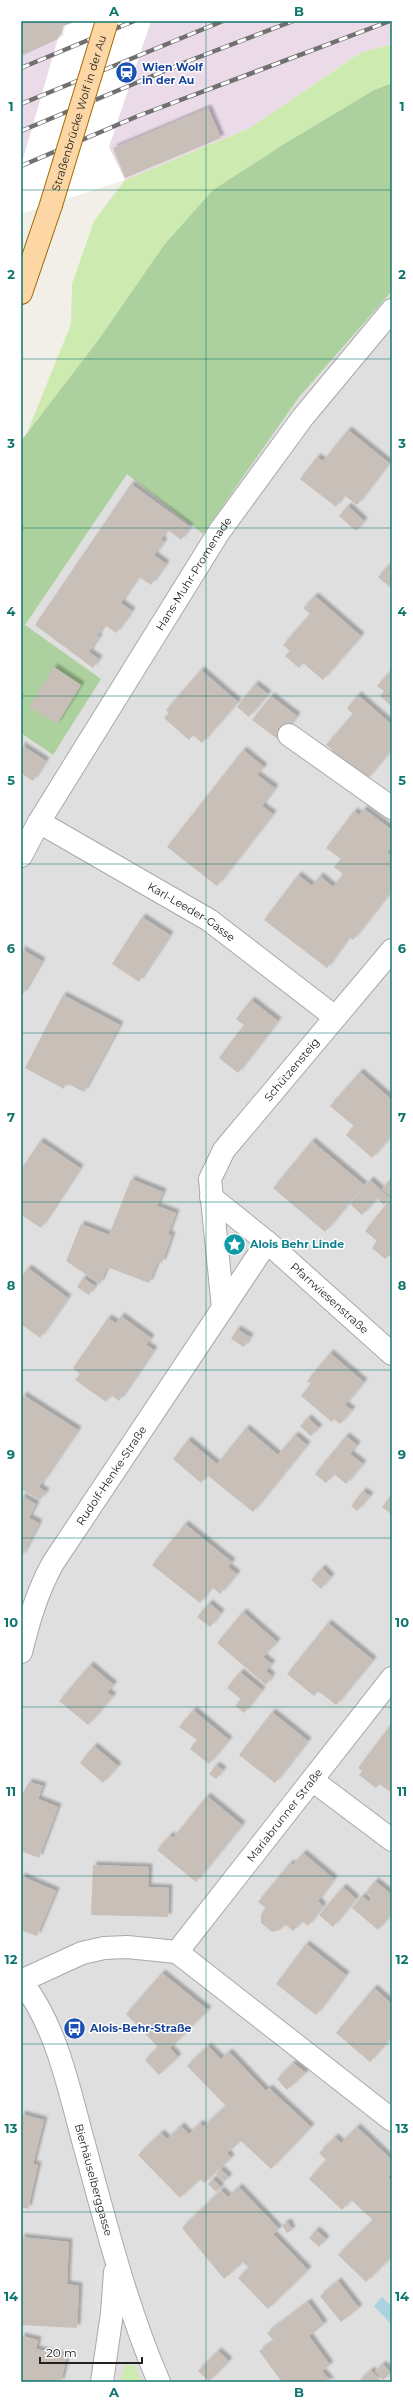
<svg xmlns="http://www.w3.org/2000/svg" width="413" height="2403" font-family="Montserrat,sans-serif">
<style>
.residential{fill:#e0dfdf}
.industrial{fill:#ebdbe8}
.grass{fill:#cdebb0}
.forest{fill:#add19e}
.parking{fill:#e2e2e2}
.water{fill:#aad3df}
.pier{fill:#fff}
.building{fill:#c7bfb8;filter:url(#shadow)}
.lines{fill:none;stroke-linecap:round;stroke-linejoin:round}
.minor-casing{stroke:#a9a9a9;stroke-width:24}
.major-casing{stroke:#a06b00;stroke-width:24}
.minor{stroke:#fff;stroke-width:22}
.major{stroke:#fcd6a4;stroke-width:22}
.rail-casing{stroke:#707070;stroke-width:4.5}
.rail{stroke:#fff;stroke-width:3;stroke-dasharray:9;stroke-linecap:butt}
.major-bridge-casing{stroke:#a06b00;stroke-width:24;stroke-linecap:butt}
.major-bridge{stroke:#fcd6a4;stroke-width:22}
.grid{fill:none;stroke:#0f766e;stroke-width:1;stroke-opacity:0.55}
.labels{text-anchor:middle;dominant-baseline:central;stroke-width:3;stroke-linejoin:round;paint-order:stroke}
.transit-label{font-size:11px;font-weight:bold;fill:#164399;stroke:#fff;text-anchor:start}
.street-label{font-size:11px;fill:#222;stroke:#fff}
.culture-label{font-size:11px;font-weight:bold;fill:#0d838f;stroke:#fff;text-anchor:start}
.neatline{fill:none;stroke:#0f766e;stroke-width:1.5}
.grid-label{font-size:13px;text-anchor:middle;font-weight:bold;fill:#0f766e}
</style>
<defs>
<filter id="shadow"><feDropShadow dx="3.5" dy="-3.5" stdDeviation="1" flood-color="#0004"/></filter>
</defs>
<rect width="100%" height="100%" fill="#f2efe9"/>
<path class="residential" d="M392,83V2382H21V441Z"/>
<path class="industrial" d="M21,21H392V44L360,53L250,128L125,180L21,214Z"/>
<g class="grass">
<path d="M392,44V83L374,90L284,144L213,191L164,245L99,339L27,433L71,324L72,284L94,221L125,180L250,128L360,53Z"/>
<path d="M126,2364L135,2366L142,2382H120Z"/>
</g>
<path class="forest" d="M392,83V291L299,397L203,534L127,474L25,625L101,679L53,755L21,733V441L99,339L164,245L213,190L284,144L374,90Z"/>
<path class="parking" d="M96,2266H106L107,2319H96Z"/>
<path class="water" d="M382,2297L392,2307V2325L374,2306Z"/>
<path class="pier" d="M63,21H151L109,147L125,180L21,214V166Z"/>
<g class="building">
<path d="M21,21H77L61,27L58,39L21,56Z"/>
<path d="M208,108L221,138L125,178L113,148Z"/>
<path d="M348,430L389,463L357,505L344,495L336,507L300,479L317,457L323,461Z"/>
<path d="M131,484L190,527L181,540L168,530L161,539L164,542L154,555L166,564L151,585L139,577L130,589L121,603L132,611L116,633L105,625L97,636L99,637L89,652L99,659L93,668L35,625Z"/>
<path d="M348,506L364,521L356,531L339,516Z"/>
<path d="M392,561V589L378,577Z"/>
<path d="M315,596L361,636L323,680L303,663L299,668L285,656L290,651L283,645L310,614L303,608Z"/>
<path d="M54,667L81,685L57,724L29,707Z"/>
<path d="M392,669V707L380,696L384,691L377,686Z"/>
<path d="M201,670L238,702L202,743L193,735L189,740L164,718L169,713L166,710Z"/>
<path d="M255,684L268,694L249,717L237,707Z"/>
<path d="M358,695L392,725V749L366,780L328,756L333,750L326,745L353,714L347,708Z"/>
<path d="M271,696L297,716L279,740L252,720Z"/>
<path d="M21,745L46,761L33,781L21,773Z"/>
<path d="M243,750L264,767L257,775L275,788L262,806L273,814L217,886L167,847Z"/>
<path d="M364,809L392,830V846L387,852L392,856V890L353,940L349,937L327,968L264,920L298,875L312,886L320,876L333,887L343,874L334,867L341,859L326,848L354,811L359,815Z"/>
<path d="M142,917L170,935L139,982L112,964Z"/>
<path d="M21,949L42,961L23,994L21,993Z"/>
<path d="M63,995L120,1025L84,1092L66,1083L64,1089L25,1068Z"/>
<path d="M251,1000L278,1021L238,1073L219,1058L244,1025L236,1019Z"/>
<path d="M360,1072L392,1100V1135L372,1158L346,1135L354,1126L330,1106Z"/>
<path d="M40,1141L80,1168L41,1228L21,1215V1170Z"/>
<path d="M312,1141L364,1185L325,1232L273,1188Z"/>
<path d="M392,1177V1197L382,1189Z"/>
<path d="M131,1179L163,1192L157,1206L176,1213L168,1234L172,1235L162,1263L158,1261L149,1283L107,1267L100,1284L66,1261L81,1224L109,1235Z"/>
<path d="M370,1180L390,1198L384,1205L377,1198L362,1215L350,1204Z"/>
<path d="M389,1201L392,1204V1253L385,1259L372,1248L377,1241L365,1231Z"/>
<path d="M28,1268L68,1298L40,1338L21,1324V1278Z"/>
<path d="M83,1278L95,1286L89,1295L77,1287Z"/>
<path d="M121,1316L151,1338L146,1345L154,1350L119,1401L111,1395L106,1402L75,1380L80,1374L73,1368L108,1318L116,1323Z"/>
<path d="M237,1329L250,1337L244,1347L231,1339Z"/>
<path d="M330,1353L364,1382L345,1405L352,1410L340,1424L334,1419L332,1422L301,1396L311,1384L307,1381Z"/>
<path d="M23,1395L78,1430L39,1487L46,1492L40,1500L21,1489V1399Z"/>
<path d="M308,1418L319,1428L311,1436L300,1426Z"/>
<path d="M246,1428L278,1455L295,1435L307,1445L253,1512L207,1475L201,1483L173,1459L188,1440L217,1464Z"/>
<path d="M346,1436L357,1445L350,1454L363,1464L346,1484L334,1474L326,1483L315,1474Z"/>
<path d="M363,1491L370,1496L357,1511L351,1506Z"/>
<path d="M392,1494V1515L382,1507Z"/>
<path d="M21,1496L36,1504L29,1518L39,1523L21,1558Z"/>
<path d="M185,1524L232,1562L228,1567L237,1574L220,1594L212,1587L200,1603L152,1565Z"/>
<path d="M322,1568L331,1577L321,1589L311,1580Z"/>
<path d="M209,1603L221,1613L210,1627L197,1617Z"/>
<path d="M243,1612L277,1642L263,1657L272,1664L266,1671L272,1676L266,1685L217,1643Z"/>
<path d="M328,1623L373,1660L336,1705L318,1691L314,1696L287,1674Z"/>
<path d="M90,1665L114,1685L107,1692L113,1696L88,1725L59,1701Z"/>
<path d="M240,1672L262,1690L244,1713L235,1706L241,1699L227,1688Z"/>
<path d="M193,1710L229,1740L209,1764L190,1749L197,1740L179,1727Z"/>
<path d="M272,1712L308,1741L275,1783L239,1755Z"/>
<path d="M392,1723V1793L379,1784L376,1788L359,1775L362,1771L358,1768Z"/>
<path d="M94,1746L118,1766L103,1783L80,1763Z"/>
<path d="M216,1765L223,1770L216,1779L209,1774Z"/>
<path d="M29,1782L43,1786L38,1799L58,1807L39,1858L21,1851V1797Z"/>
<path d="M207,1796L242,1825L196,1882L157,1850L170,1835L173,1838Z"/>
<path d="M303,1853L334,1879L318,1901L323,1906L308,1926L302,1921L293,1931L285,1924L280,1930L272,1932L261,1923V1914L266,1908L258,1902L290,1863L293,1865Z"/>
<path d="M93,1865L149,1867L148,1887L169,1888L168,1917L91,1915Z"/>
<path d="M21,1876L56,1891L37,1936L21,1930Z"/>
<path d="M375,1881L392,1895V1913L378,1930L352,1908L362,1896L369,1902L372,1897L366,1892Z"/>
<path d="M343,1887L356,1899L333,1927L319,1915Z"/>
<path d="M306,1944L346,1975L316,2015L276,1984Z"/>
<path d="M162,1973L208,2010L170,2048L178,2057L159,2075L145,2060L158,2047L126,2014Z"/>
<path d="M374,1988L392,2004V2036L370,2062L336,2033Z"/>
<path d="M208,2046L221,2059L229,2052L266,2091L269,2088L311,2127L271,2169L241,2141L227,2153L231,2158L204,2183L200,2179L180,2198L138,2155L161,2133L167,2139L181,2126L189,2134L200,2123L203,2127L226,2106L187,2066Z"/>
<path d="M293,2063L306,2073L287,2090L277,2079Z"/>
<path d="M21,2114L44,2120L33,2164L38,2165L28,2209L21,2207Z"/>
<path d="M357,2127L392,2160V2173L388,2177L392,2181V2256L366,2282L338,2255L373,2220L351,2200L342,2210L309,2179L326,2160L319,2153L335,2137L341,2143Z"/>
<path d="M220,2169L229,2177L224,2182L216,2174Z"/>
<path d="M213,2179L221,2187L216,2192L208,2184Z"/>
<path d="M239,2187L279,2229L273,2234L308,2270L268,2309L238,2278L249,2268L243,2262L224,2279L182,2228L221,2190L228,2197Z"/>
<path d="M288,2222L292,2230L287,2233L282,2225Z"/>
<path d="M316,2230L326,2239L319,2247L309,2238Z"/>
<path d="M21,2237L69,2242L67,2284L79,2286L77,2328L21,2325Z"/>
<path d="M338,2281L359,2308L341,2322L320,2296Z"/>
<path d="M308,2302L324,2324L309,2336L330,2365L322,2371L331,2382H282L259,2351L274,2341L267,2333Z"/>
<path d="M21,2336L38,2340L36,2349L67,2356L61,2382H21Z"/>
<path d="M218,2351L229,2361L209,2381L198,2371Z"/>
<path d="M383,2364L391,2373L383,2380L375,2371Z"/>
<path d="M371,2370L381,2381L358,2382Z"/>
</g>
<g class="lines">
<defs>
<g id="minor">
<path d="M289,735L392,808"/>
<path id="s1" d="M39,822L209,920L335,1017"/>
<path id="s2" d="M21,856L39,822L219,532L303,417L392,310"/>
<path id="s3" d="M211,1197L267,1242L392,1354"/>
<path id="s4" d="M223,1308L210,1179L224,1150L392,950"/>
<path id="s5" d="M21,1652C29,1620 37,1592 53,1563L267,1242"/>
<path d="M312,1780L392,1840"/>
<path id="s6" d="M177,1952L392,1678"/>
<path d="M21,1981L82,1953L104,1948L127,1947L177,1952L392,2120"/>
<path id="s7" d="M21,1981C57,2026 69,2090 84,2144C106,2224 126,2306 159,2382"/>
<path d="M102,2382L112,2313L115,2272"/>
</g>
<path id="major" d="M21,293L51,205"/>
</defs>
<use href="#minor" class="minor-casing"/>
<use href="#major" class="major-casing"/>
<use href="#minor" class="minor"/>
<use href="#major" class="major"/>
<defs>
<g id="rail">
<path d="M21,68L134,21"/>
<path d="M21,104L223,21"/>
<path d="M21,131L186,62L293,21"/>
<path d="M21,166L138,116L390,21"/>
</g>
</defs>
<use href="#rail" class="rail-casing"/>
<use href="#rail" class="rail"/>
<defs>
<g id="major-bridge">
<path id="s8" d="M51,205L107,21"/>
</g>
</defs>
<use href="#major-bridge" class="major-bridge-casing"/>
<use href="#major-bridge" class="major-bridge"/>
</g>
<path class="grid" d="M206,21V2382M21,190H392M21,359H392M21,528H392M21,696H392M21,864H392M21,1033H392M21,1202H392M21,1370H392M21,1538H392M21,1707H392M21,1876H392M21,2044H392M21,2212H392"/>
<defs>
<symbol id="station-disc" viewBox="-11 -11 22 22"><circle r="9.5" fill="#1a4fb4" stroke="#fff"/><path d="M-3-6H3Q5-6 5-4V2Q5 4 3 4L4.5 6H3L1.5 4h-3L-3 6H-4.5L-3 4Q-5 4-5 2V-4Q-5-6-3-6ZM-3.5-4v3h7v-3ZM-3.5 1v1.5H-2V1ZM2 1v1.5H3.5V1Z" fill="#fff"/></symbol>
<symbol id="sight-disc" viewBox="-11 -11 22 22"><circle r="9.5" fill="#0f9aa8" stroke="#fff"/><path d="M0-6L1.8-2.2L6-1.7L2.9 1.2L3.7 5.4L0 3.3L-3.7 5.4L-2.9 1.2L-6-1.7L-1.8-2.2Z" fill="#fff"/></symbol>
<symbol id="bus-disc" viewBox="-11 -11 22 22"><circle r="9.5" fill="#1a4fb4" stroke="#fff"/><path d="M-5-6H5V4H4V6H2V4H-2V6H-4V4H-5ZM-3.5-4V0h7V-4ZM-3.5 1.2v1.5H-2V1.2ZM2 1.2v1.5H3.5V1.2Z" fill="#fff"/></symbol>
</defs>
<g fill-rule="evenodd">
<use href="#station-disc" x="114" y="60" width="25" height="25"/>
<use href="#sight-disc" x="222" y="1232" width="25" height="25"/>
<use href="#bus-disc" x="62" y="2016" width="25" height="25"/>
</g>
<g class="labels">
<g class="transit-label">
<text x="142" y="67">Wien Wolf<tspan x="142" dy="13">in der Au</tspan></text>
<text x="90" y="2028">Alois-Behr-Straße</text>
</g>
<g class="street-label">
<text stroke="none"><textPath href="#s8" startOffset="96">Straßenbrücke Wolf in der Au</textPath></text>
<text stroke="none"><textPath href="#s2" startOffset="331">Hans-Muhr-Promenade</textPath></text>
<text stroke="none"><textPath href="#s1" startOffset="177">Karl-Leeder-Gasse</textPath></text>
<text stroke="none"><textPath href="#s4" startOffset="267">Schützensteig</textPath></text>
<text stroke="none"><textPath href="#s3" startOffset="156">Pfarrwiesenstraße</textPath></text>
<text stroke="none"><textPath href="#s5" startOffset="200">Rudolf-Henke-Straße</textPath></text>
<text stroke="none"><textPath href="#s6" startOffset="174">Mariabrunner Straße</textPath></text>
<text stroke="none"><textPath href="#s7" startOffset="213">Bierhäuselberggasse</textPath></text>
</g>
<g class="culture-label">
<text x="250" y="1244">Alois Behr Linde</text>
</g>
</g>
<rect width="413" height="2403" fill="none" stroke="#ffffff" stroke-width="44"/>
<path d="M40 2357v6h102v-6" fill="none" stroke="#222222" stroke-width="2"/>
<text x="46" y="2357" font-size="12" fill="#222222" stroke="#ffffff" stroke-width="3" paint-order="stroke">20 m</text>
<rect x="22" y="22" width="369" height="2359" class="neatline"/>
<g class="grid-label">
<text x="114" y="16">A</text>
<text x="299" y="16">B</text>
<text x="11" y="111">1</text>
<text x="402" y="111">1</text>
<text x="11" y="279">2</text>
<text x="402" y="279">2</text>
<text x="11" y="448">3</text>
<text x="402" y="448">3</text>
<text x="11" y="616">4</text>
<text x="402" y="616">4</text>
<text x="11" y="785">5</text>
<text x="402" y="785">5</text>
<text x="11" y="953">6</text>
<text x="402" y="953">6</text>
<text x="11" y="1122">7</text>
<text x="402" y="1122">7</text>
<text x="11" y="1290">8</text>
<text x="402" y="1290">8</text>
<text x="11" y="1459">9</text>
<text x="402" y="1459">9</text>
<text x="11" y="1627">10</text>
<text x="402" y="1627">10</text>
<text x="11" y="1796">11</text>
<text x="402" y="1796">11</text>
<text x="11" y="1964">12</text>
<text x="402" y="1964">12</text>
<text x="11" y="2133">13</text>
<text x="402" y="2133">13</text>
<text x="11" y="2301">14</text>
<text x="402" y="2301">14</text>
<text x="114" y="2397">A</text>
<text x="299" y="2397">B</text>
</g>
</svg>
